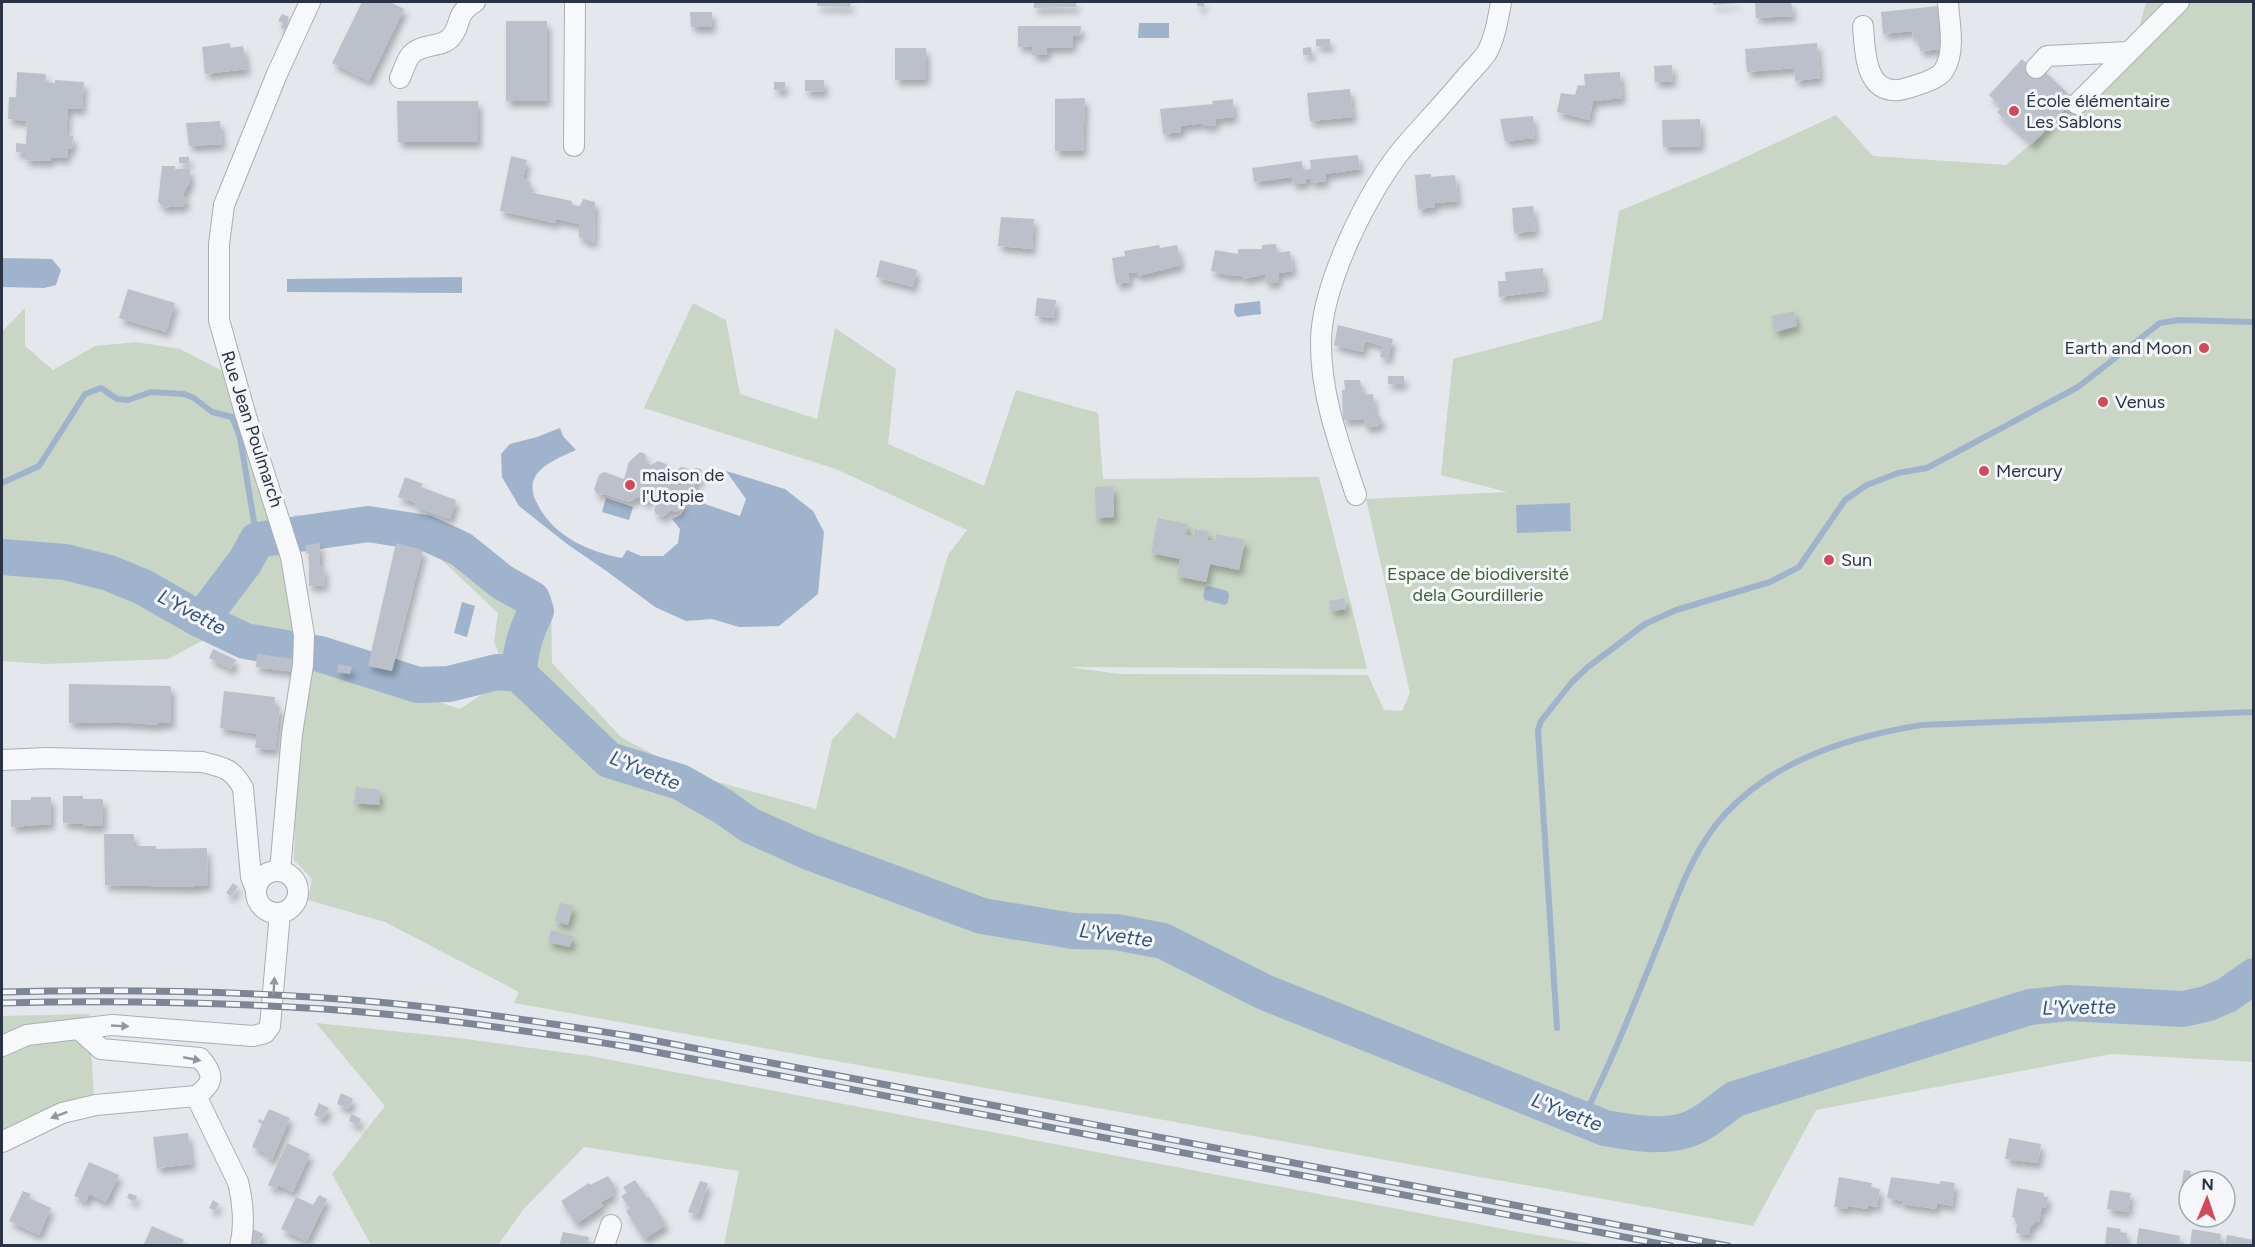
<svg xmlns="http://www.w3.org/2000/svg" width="2255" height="1247" font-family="Figtree,sans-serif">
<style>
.green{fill:#c9d6c5;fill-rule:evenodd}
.water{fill:#9fb4cc}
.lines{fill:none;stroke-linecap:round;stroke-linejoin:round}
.stream{stroke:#9fb4cc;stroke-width:6}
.river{stroke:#9fb4cc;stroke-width:36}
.building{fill:#bbc0ca;filter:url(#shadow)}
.minor-casing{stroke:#a9aeb7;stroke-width:22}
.minor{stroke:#f7f8fa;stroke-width:20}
.rail-casing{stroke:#7d8696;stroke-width:7}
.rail{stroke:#f4f6f9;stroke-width:4.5;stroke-dasharray:14;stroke-linecap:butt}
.oneway{fill:#9196a0}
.poi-dot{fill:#d1495b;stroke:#f4f6f9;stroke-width:2}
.labels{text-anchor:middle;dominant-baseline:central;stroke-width:6;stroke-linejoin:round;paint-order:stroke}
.poi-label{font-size:18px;fill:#2b3445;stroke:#f4f6f9;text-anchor:start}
.street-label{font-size:18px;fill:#2b3445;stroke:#f4f6f9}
.park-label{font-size:18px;fill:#3f6138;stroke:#f4f6f9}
.water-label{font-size:20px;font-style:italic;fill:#34527a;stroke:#f4f6f9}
</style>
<defs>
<filter id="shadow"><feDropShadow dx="3.5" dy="6" stdDeviation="3" flood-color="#0004"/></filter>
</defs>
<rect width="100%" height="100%" fill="#e4e7ec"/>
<g class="green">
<path d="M2146,2H2253V1062L2111,1054L1816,1110L1753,1226L514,1003L519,992L385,922L308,900L312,879L294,860L300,656L204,640L168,659L46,664L2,661V332L25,308V346L53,370L95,346L136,342L180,349L228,374L281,527L301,656L460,709L508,677L494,642L498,613L430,549L384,541L297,550L294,515L436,523L551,596L552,663L621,737L689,774L816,809L832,740L857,712L895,739L948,555L967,530L836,469L644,408L693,303L726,320L740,394L817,419L835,328L896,369L888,444L984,486L1016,390L1098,413L1103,479L1319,477L1367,669L1068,667L1119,674L1368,675L1384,710L1402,711L1410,693L1366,499L1507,492L1441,475L1453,359L1602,320L1619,211L1713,172L1836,115L1873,156L2006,165L2131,60ZM1113,486L1114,516V517L1103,487ZM1159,518L1187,524L1186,535L1193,537L1195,529L1208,531L1207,540L1215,541L1216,534L1245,541L1239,569L1210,564L1206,582L1177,576L1180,559L1151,552Z"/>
<path d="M89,1014L94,1097L27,1118L2,1132V1016Z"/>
<path d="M316,1023L459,1038L590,1056L1514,1231L1598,1245H724L739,1171L584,1147L523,1210L498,1245H371L332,1174L385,1106Z"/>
</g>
<g class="water">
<path d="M1139,23H1169V38H1138Z"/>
<path d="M2,258L52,259L61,270L56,285L44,288L2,287Z"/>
<path d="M462,277V293L287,292V279Z"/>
<path d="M1260,301L1261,314L1237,317L1234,312L1235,304Z"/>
<path d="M560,428L563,436L576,450C563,456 541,464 534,479C531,485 533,496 536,501C551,535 588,552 622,558L627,550L641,556H663L678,543L680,529L672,519L681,515L685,508L682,498L697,492L705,504L740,516L746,499L726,471L785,489L813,511L824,532L818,594L779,626L739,627L712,619L686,621L655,607L605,570L567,544L519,506L502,477L501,454L510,444L537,437Z"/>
<path d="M606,498L633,507L629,520L602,512Z"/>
<path d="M1570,503L1571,531L1517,533L1516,505Z"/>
<path d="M1209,586L1227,591L1229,594L1228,602L1225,605L1205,600L1203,596L1205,588Z"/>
<path d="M462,602L475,606L467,637L454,633Z"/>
</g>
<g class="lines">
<g class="stream">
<path d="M2,483L39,466L85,394L101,388L117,399L128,400L151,392L184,394L194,398L212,412L232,417L240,437L257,540"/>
<path d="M1557,1028L1538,730L1541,721L1572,682L1588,667L1645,624L1676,610L1770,582L1799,567L1845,500L1867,485L1898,473L1927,468L2078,387L2160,323L2179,320L2254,322"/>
<path d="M1583,1118C1611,1063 1633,1007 1656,950C1675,904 1691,850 1726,813C1776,759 1852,736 1922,725L2254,712"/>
</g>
<g class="river">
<path d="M2,557L65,562L109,573L143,587L201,620L245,641L320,654L418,685L449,684L497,672L519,674L609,760L680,782L724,807L749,825L809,852L982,916L1073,931L1116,932L1163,941L1264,992L1605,1128C1632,1133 1666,1139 1692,1128C1707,1122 1721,1108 1735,1099L2030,1007L2068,1003L2183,1009L2206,1004L2227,995L2254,976"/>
<path d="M201,620L245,562L257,540L368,524L426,533L461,549L502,582L532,599L536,611C526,632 520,650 519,674"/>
</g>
</g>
<g class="building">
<path d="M362,2H390L404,9L369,81L332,63Z"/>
<path d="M817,2H851L850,7L817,6Z"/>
<path d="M1034,2H1076V7L1034,8Z"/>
<path d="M1197,2H1204V7L1197,6Z"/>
<path d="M1713,2H1739V3L1713,5Z"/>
<path d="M1755,2H1791L1793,16L1756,18Z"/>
<path d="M1938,6L1942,49L1920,51L1918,38L1913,39L1912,31L1883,34L1881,12Z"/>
<path d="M690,12H712V27H691Z"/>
<path d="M282,14L289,17L286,30L281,28L283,23L278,21Z"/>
<rect x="506" y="21" width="41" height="80"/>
<path d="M1018,26H1081L1080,36H1073V47L1047,48V55H1032V46L1018,47Z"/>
<rect x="1316" y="39" width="14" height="7"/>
<path d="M230,43V48L243,46L247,69L205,74L202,47Z"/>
<path d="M1817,43L1820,78L1795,81L1794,68L1747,72L1745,49Z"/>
<path d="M1311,47L1312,55H1303V48Z"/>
<path d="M895,48H926V79L895,80Z"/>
<path d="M2022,59L2036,72L2040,67L2074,99L2032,144L1997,112L2002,107L1989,95Z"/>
<path d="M1672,65L1673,81L1655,82L1654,66Z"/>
<path d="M17,72L46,74L45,82L55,83V80L84,82L82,109L68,108L66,135L73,136L72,149H68L67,158L51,157L50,161L25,160V153L16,152V143L26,144L27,121L8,119L9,97H16Z"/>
<path d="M1620,72L1622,98L1593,101L1589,120L1557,112L1561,93L1575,95L1578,85L1585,86L1584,74Z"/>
<path d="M805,80H824V92L805,91Z"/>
<rect x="774" y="82" width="11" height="8"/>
<path d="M1350,89L1353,117L1310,121L1307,93Z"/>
<path d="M1085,98L1083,151H1055V99Z"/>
<path d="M1233,99L1234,117L1215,119L1216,125L1204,126L1203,123L1181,126V132L1163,134L1160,109L1213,104L1212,101Z"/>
<path d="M397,101H478V142H398Z"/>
<path d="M1533,116L1535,138L1505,141L1500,119Z"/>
<path d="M1700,119L1701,146L1663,147L1662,120Z"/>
<path d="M220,121L222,144L189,146L186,123Z"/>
<path d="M1358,155L1360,169L1325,174L1326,181L1312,183L1311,178L1305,179L1306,183L1293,184L1292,177L1254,182L1252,168L1302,161L1303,170L1311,169L1310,160Z"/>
<path d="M511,156L527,160L523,180L531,182L529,192L572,201V205L580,206L583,199L595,202L594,243L579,237V224L556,219L555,223L500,211Z"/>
<rect x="179" y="157" width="10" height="6"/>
<path d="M162,166H175V169H190V185H188L183,195L187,201L182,207L173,206L165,208L158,202Z"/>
<path d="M1431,174V177L1455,175L1458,201L1434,203L1435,207L1418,209L1415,175Z"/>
<path d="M1533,206L1536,231L1514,233L1512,208Z"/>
<path d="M1001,217L1034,219L1032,249L998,246Z"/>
<path d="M1276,244L1277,253L1290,251L1293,271L1279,273L1278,282L1268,283L1265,280V274L1244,279L1241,275L1231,276L1211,271L1215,250L1238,254V249H1262V245Z"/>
<path d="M1159,245L1160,248L1177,245L1181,265L1138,276L1137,272L1128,273L1130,282L1116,284L1112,258L1125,256L1124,251Z"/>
<path d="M880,260L917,270L913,287L876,277Z"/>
<path d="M1543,268L1545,291L1499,297L1498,281H1506L1505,272Z"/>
<path d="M128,289L175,303L166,332L119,318Z"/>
<path d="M1037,298L1056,300L1054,318L1035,316Z"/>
<path d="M1794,311L1797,326L1775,332L1771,316Z"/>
<path d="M1338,325L1393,339L1388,359L1380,357L1383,346L1365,341L1363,352L1334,345Z"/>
<rect x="1388" y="376" width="16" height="8"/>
<path d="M1344,380H1360L1363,395L1373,394L1375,414L1381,417V423L1378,426L1365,427L1364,419L1343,420L1342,390H1345Z"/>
<path d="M640,452L645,454L646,457L645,462L651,465L658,461L666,464L669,470L664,487L674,479L678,469L682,467L692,470L696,468L701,469L702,477L697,480L693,490L682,494L675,492L673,499L680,502L682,506L680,510L676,512L671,510L663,517L656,514L654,510L657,503L662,499L660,494L652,495L650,500L646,502L641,500L639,496L629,502L607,495L597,494L594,489L599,475L604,472L624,479L629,462Z"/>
<path d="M405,477L423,484L421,487L456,500L450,519L415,507L416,503L398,497Z"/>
<path d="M1113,486L1114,517L1096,518L1095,487Z"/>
<path d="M1158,518L1188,524L1186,535L1193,537L1195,529L1209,531L1207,540L1215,541L1216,534L1245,540L1239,570L1210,564L1206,582L1177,576L1180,559L1151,553Z"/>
<path d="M320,543V567L324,566L325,585L309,586V553H306L305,545Z"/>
<path d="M396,543L423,550L392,671L368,666Z"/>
<path d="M1344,598L1346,609L1331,611L1329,601Z"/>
<path d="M213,649L236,660L231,669L209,658Z"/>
<path d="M257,654L295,659L294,672L256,667Z"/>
<path d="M338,664L352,667L350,674L337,672Z"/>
<path d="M69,684L171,686V723H158V725L119,722L69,723Z"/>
<path d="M224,691L275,697L274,707H280L275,750L255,748L257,734L220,728Z"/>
<path d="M356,787L380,790L379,805L354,803Z"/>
<path d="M63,796H83V799H103V826H83V824L63,823Z"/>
<path d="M31,797H51V824L11,827V800H31Z"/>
<path d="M104,834H134V846H156V849L207,848L208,885L194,886V887L105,885Z"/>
<path d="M233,883L238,887L231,896L226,893Z"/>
<path d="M560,903L573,906L568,925L555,921Z"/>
<path d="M551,930L573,936L570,947L548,942Z"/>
<path d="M341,1093L353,1099L349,1109L337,1104Z"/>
<path d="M319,1103L329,1108L323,1119L314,1115Z"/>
<path d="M269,1109L290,1118L272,1160L265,1157L266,1153L252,1147L262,1124L258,1122L259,1119L263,1121Z"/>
<path d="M351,1114L361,1119L358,1126L349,1121Z"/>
<path d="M188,1133L192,1164L157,1168L153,1137Z"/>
<path d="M2009,1138L2041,1144L2038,1163L2005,1159Z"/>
<path d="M287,1143L310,1154L293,1192L278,1185L276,1189L268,1185Z"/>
<path d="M89,1162L119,1175L106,1202L89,1194L86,1202L74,1196Z"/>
<path d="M2184,1170L2191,1171L2188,1191L2181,1189Z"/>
<path d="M608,1176L615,1186L611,1189L614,1195L601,1202L603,1206L576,1224L561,1201L589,1183L590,1185Z"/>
<path d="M1839,1177L1872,1183L1871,1187L1880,1189L1877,1207L1868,1205V1209L1848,1206V1209L1834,1207Z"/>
<path d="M1891,1177L1940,1184V1181L1955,1183L1952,1206L1937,1203L1936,1209L1902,1204V1201L1887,1198Z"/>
<path d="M635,1180L647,1198L649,1197L666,1225L644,1239L626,1211L630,1208L621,1196L627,1193L623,1187Z"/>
<path d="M700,1181L708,1183L698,1215L688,1212Z"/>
<path d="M2017,1188L2044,1193V1197H2048L2046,1208L2042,1207L2039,1222L2036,1221L2030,1228L2029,1235L2016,1233L2017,1225L2014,1217H2012Z"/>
<path d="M2110,1190L2131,1193L2128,1212L2107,1209Z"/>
<path d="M23,1191L31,1194L29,1198L51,1208L39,1235L9,1221Z"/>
<path d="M129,1193L137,1196L135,1202L127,1198Z"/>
<path d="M319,1195L327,1199L307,1241L281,1229L296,1197L313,1205Z"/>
<path d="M213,1200L219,1204L215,1211L209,1208Z"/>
<path d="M152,1226L184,1240L181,1246H143Z"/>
<path d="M2107,1227L2121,1229L2120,1232L2127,1233L2126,1246H2105Z"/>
<path d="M251,1228L263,1234L258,1246H247Z"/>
<path d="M2139,1228L2180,1236L2178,1246H2136Z"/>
<path d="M2192,1229L2221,1234L2219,1246H2190Z"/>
<path d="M563,1232L589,1237L587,1246H559Z"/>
<path d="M2227,1235L2254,1240V1246H2225Z"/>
</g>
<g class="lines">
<defs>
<g id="minor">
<path d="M1863,26C1865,49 1864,93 1899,90C1905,89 1911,87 1917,85C1925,83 1940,77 1944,70C1956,51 1949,22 1948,2"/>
<path d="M2036,68L2047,56L2128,52"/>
<path d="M400,78C403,71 406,62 410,56C421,42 443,49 452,36C463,21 454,15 475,2"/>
<path d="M2077,104L2179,2"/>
<path d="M574,146L575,2"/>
<path d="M1356,495C1340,446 1321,397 1321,345C1320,287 1368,190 1405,146C1425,123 1446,101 1465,78C1472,70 1480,62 1486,54C1495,39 1498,19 1501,2"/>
<path d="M2,760L47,758L202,762C223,767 232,768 243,788L251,877L256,890"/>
<path d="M280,871L292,734L303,665L304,635L291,557L245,413L219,320V244L224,205L277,74L310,2"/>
<circle cx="277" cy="892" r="21"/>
<path d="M2,1046L27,1035L112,1025L253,1036L265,1033L270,1026L280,913"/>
<path d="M196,1096L238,1182C243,1201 245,1226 240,1246"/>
<path d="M2,1142L62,1113L96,1105L196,1096C214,1083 215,1075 200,1058L101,1049L79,1029"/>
<path d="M604,1246L611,1225"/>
</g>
</defs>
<use href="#minor" class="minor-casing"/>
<use href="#minor" class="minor"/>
<defs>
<g id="rail">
<path d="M2,992C130,989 260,991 388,1003C471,1011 554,1024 636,1037L1728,1246"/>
<path d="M2,1003C109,1000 216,1002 324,1009C428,1016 532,1031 635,1048L1671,1246"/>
</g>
</defs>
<use href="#rail" class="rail-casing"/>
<use href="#rail" class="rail"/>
</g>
<defs><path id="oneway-solid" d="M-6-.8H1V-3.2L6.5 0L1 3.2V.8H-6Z" transform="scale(1.5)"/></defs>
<g class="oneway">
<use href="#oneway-solid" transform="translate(274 986) rotate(-87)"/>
<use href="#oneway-solid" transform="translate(120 1026) rotate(3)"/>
<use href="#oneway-solid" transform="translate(192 1059) rotate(11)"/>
<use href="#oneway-solid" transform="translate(59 1115) rotate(159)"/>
</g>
<g class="poi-dot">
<circle cx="2014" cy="111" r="6"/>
<circle cx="2204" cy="348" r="6"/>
<circle cx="2103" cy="402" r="6"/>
<circle cx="1984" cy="471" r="6"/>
<circle cx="630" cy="485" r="6"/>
<circle cx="1829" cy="560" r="6"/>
</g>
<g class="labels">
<g class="poi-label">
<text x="2026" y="101">École élémentaire<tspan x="2026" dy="21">Les Sablons</tspan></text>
<text x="2192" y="348" text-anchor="end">Earth and Moon</text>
<text x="2115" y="402">Venus</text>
<text x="1996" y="471">Mercury</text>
<text x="642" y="475">maison de<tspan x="642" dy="21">l'Utopie</tspan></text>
<text x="1841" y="560">Sun</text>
</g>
<g class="street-label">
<text transform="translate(252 429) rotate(72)">Rue Jean Poulmarch</text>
</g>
<g class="park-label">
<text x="1478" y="574">Espace de biodiversité<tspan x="1478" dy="21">dela Gourdillerie</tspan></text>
</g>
<g class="water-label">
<text transform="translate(192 612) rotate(28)">L'Yvette</text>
<text transform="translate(645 770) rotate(22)">L'Yvette</text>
<text transform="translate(1116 935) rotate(8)">L'Yvette</text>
<text transform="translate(2079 1007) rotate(-1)">L'Yvette</text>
<text transform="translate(1567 1112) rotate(21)">L'Yvette</text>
</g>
</g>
<rect width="2255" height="1247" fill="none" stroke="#2b3445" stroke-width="6"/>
<g transform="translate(2207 1199) rotate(2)"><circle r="28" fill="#f4f6f9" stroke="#a4a8b1" stroke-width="1.5"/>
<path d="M0-4.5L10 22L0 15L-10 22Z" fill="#d1495b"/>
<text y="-9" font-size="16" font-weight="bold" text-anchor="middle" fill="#2b3445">N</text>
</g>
</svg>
